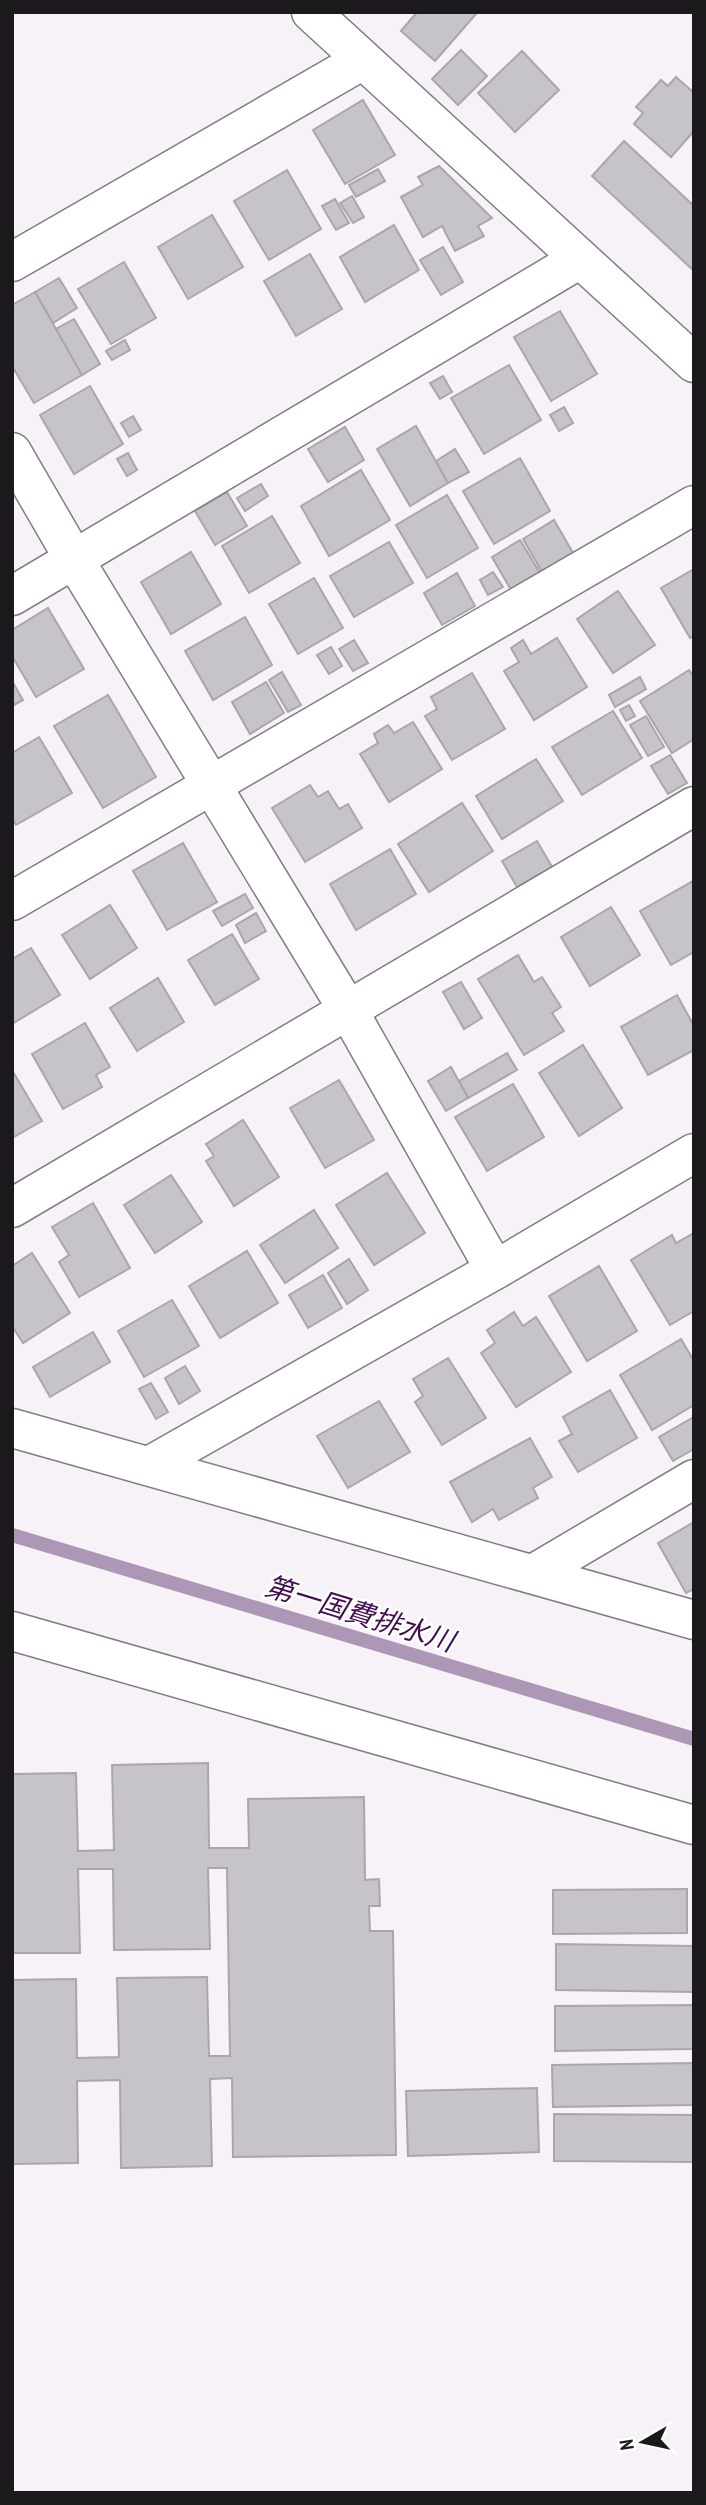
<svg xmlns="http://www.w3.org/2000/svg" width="706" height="2505" font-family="'PT Sans Narrow','Noto Sans JP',sans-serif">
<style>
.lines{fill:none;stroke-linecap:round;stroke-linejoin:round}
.stream{stroke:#ae96b6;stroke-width:14}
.building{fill:#c7c4c9;stroke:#aaa6ab;stroke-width:2}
.street-casing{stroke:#817e82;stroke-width:41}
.secondary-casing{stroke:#817e82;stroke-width:41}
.street{stroke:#fff;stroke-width:38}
.secondary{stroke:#fff;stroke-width:38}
.labels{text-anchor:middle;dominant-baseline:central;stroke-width:5;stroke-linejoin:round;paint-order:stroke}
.water-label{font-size:28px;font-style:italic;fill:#420e51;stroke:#fff}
</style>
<rect width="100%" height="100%" fill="#f6f2f7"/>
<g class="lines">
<path class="stream" d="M12,1535L694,1739"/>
</g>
<g class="building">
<path d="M417,12H474L476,14L435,61L401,31Z"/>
<path d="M461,50L487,76L458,105L432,79Z"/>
<path d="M522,51L559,90L515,132L478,93Z"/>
<path d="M676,77L694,93V131L671,157L634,124L643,113L636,107L661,80L668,86Z"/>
<path d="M363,100L395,155L345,184L313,130Z"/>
<path d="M624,141L694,206V271L592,176Z"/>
<path d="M439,166L492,218L478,226L484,236L455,251L442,226L423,237L401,197L423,185L418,177Z"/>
<path d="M378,169L385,181L356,197L349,185Z"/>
<path d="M287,170L321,229L269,260L234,201Z"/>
<path d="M352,196L364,217L353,223L340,203Z"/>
<path d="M335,199L349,223L336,230L322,206Z"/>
<path d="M212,215L243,267L188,299L158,247Z"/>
<path d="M394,225L419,270L365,302L340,257Z"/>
<path d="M443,247L463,282L441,295L420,260Z"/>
<path d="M310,254L342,309L296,336L264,281Z"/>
<path d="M124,262L156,318L111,344L78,289Z"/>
<path d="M59,278L77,308L53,323L35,292Z"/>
<path d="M35,292L82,375L34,403L12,366V305Z"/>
<path d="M560,311L597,374L551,401L514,337Z"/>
<path d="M74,319L100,364L82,375L56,329Z"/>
<path d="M125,340L130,350L112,360L106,351Z"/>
<path d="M509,365L541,420L484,454L451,398Z"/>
<path d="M443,376L452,392L440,399L430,383Z"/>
<path d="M90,386L123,444L74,474L40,415Z"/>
<path d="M564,407L573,423L559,431L550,415Z"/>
<path d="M133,416L141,430L129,437L121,423Z"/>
<path d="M416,426L448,483L410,506L377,449Z"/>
<path d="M345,427L364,460L328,482L308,449Z"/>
<path d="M455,449L469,472L448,483L436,461Z"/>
<path d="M128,453L137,470L127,476L117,459Z"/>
<path d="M520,458L550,511L494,544L463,491Z"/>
<path d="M361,470L390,520L329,556L301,506Z"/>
<path d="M261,484L268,496L245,511L237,498Z"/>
<path d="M227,492L247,526L215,545L195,511Z"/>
<path d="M447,495L478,548L427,578L396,525Z"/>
<path d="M272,516L300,563L249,593L222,546Z"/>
<path d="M554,520L573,553L542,572L523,539Z"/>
<path d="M520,540L540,573L511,590L492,557Z"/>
<path d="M389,542L413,583L354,617L330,576Z"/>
<path d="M191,552L221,604L171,634L141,582Z"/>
<path d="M694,569V635L690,638L661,588Z"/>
<path d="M493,572L503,587L488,595L480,580Z"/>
<path d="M457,573L475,606L442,625L424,593Z"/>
<path d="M314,578L343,628L298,654L269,604Z"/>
<path d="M618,591L655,645L613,673L577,619Z"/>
<path d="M48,608L84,669L36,697L12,656V630Z"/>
<path d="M245,617L272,665L213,700L185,651Z"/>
<path d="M557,638L587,687L534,720L504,671L519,662L511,648L523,640L531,654Z"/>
<path d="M354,640L368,663L353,671L339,649Z"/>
<path d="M331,647L342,666L329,674L317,655Z"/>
<path d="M689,670L694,677V739L672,753L640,701Z"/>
<path d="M282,672L301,705L288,712L269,680Z"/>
<path d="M472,673L505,729L452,760L425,716L437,709L431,697Z"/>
<path d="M640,677L646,689L615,707L609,695Z"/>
<path d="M12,681L23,700L12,706Z"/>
<path d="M266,682L284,713L250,734L232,702Z"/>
<path d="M108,695L156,777L103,808L54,726Z"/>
<path d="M629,705L635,716L626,721L620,710Z"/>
<path d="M613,711L642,758L582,795L552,747Z"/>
<path d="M646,716L664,747L648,756L630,725Z"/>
<path d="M413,722L442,769L389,802L360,754L378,743L374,734L388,725L394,733Z"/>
<path d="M39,737L72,793L16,825L12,818V753Z"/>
<path d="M670,755L687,783L668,794L651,766Z"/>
<path d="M536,759L563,801L502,839L476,796Z"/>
<path d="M310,785L318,797L328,791L339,809L348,804L362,828L305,862L272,808Z"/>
<path d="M462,803L493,851L429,892L398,844Z"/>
<path d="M537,841L552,867L517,887L502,861Z"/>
<path d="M183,843L217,902L167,930L133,871Z"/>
<path d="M390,849L416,894L356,930L330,884Z"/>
<path d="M693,881L694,952L671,965L640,911Z"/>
<path d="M245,894L253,908L222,926L213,911Z"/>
<path d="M110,905L137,948L90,979L62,935Z"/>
<path d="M611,907L640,955L590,986L561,937Z"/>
<path d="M256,913L266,931L245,943L236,925Z"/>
<path d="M232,934L259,979L215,1005L188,960Z"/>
<path d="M31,948L60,995L12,1024V955L14,958Z"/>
<path d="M518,955L534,982L542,977L561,1007L552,1013L564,1031L524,1055L478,979Z"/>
<path d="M158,978L184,1022L137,1051L110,1008Z"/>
<path d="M461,982L482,1018L464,1029L443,992Z"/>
<path d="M677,995L694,1026V1050L648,1075L621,1027Z"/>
<path d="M85,1023L110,1067L96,1075L102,1087L63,1109L32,1054Z"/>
<path d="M583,1045L622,1108L579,1136L539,1073Z"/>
<path d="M507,1053L517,1070L468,1098L459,1081Z"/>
<path d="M451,1067L468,1098L446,1111L428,1081Z"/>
<path d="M12,1070L42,1121L12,1138Z"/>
<path d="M339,1080L374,1140L325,1168L290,1108Z"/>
<path d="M513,1084L544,1137L487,1171L455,1117Z"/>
<path d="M243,1120L279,1177L234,1206L206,1161L214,1156L206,1144Z"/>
<path d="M387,1173L425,1233L374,1265L336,1205Z"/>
<path d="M171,1175L202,1222L155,1253L124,1205Z"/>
<path d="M93,1203L130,1268L79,1297L59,1262L69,1255L52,1227Z"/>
<path d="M314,1210L338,1248L285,1283L260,1245Z"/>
<path d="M694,1233V1311L670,1325L631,1260L672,1235L676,1243Z"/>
<path d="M247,1251L278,1303L220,1338L189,1286Z"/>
<path d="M32,1253L70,1313L23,1343L12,1326V1266Z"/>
<path d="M349,1259L368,1290L347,1304L328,1273Z"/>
<path d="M599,1266L637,1331L587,1361L549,1296Z"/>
<path d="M323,1275L342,1308L308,1328L289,1295Z"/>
<path d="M172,1300L199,1346L144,1377L118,1331Z"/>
<path d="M514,1312L523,1326L536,1317L571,1372L516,1407L481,1353L495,1343L487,1330Z"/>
<path d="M93,1332L110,1362L50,1397L33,1367Z"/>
<path d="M681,1339L694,1361V1405L652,1430L620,1375Z"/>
<path d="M448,1358L486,1418L442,1445L415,1402L423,1396L413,1379Z"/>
<path d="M185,1366L200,1391L179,1404L165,1378Z"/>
<path d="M151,1383L168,1412L156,1419L139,1389Z"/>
<path d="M610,1390L637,1438L578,1472L559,1441L572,1434L563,1417Z"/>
<path d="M379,1401L410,1452L348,1488L317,1436Z"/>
<path d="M692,1418L694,1421V1449L673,1461L659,1437Z"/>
<path d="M530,1438L552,1477L533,1488L538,1498L499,1520L493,1509L472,1522L450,1482Z"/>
<path d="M694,1522V1589L686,1593L658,1543Z"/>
<path d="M208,1763L209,1848H249L248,1799L364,1797L365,1880L379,1879L380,1906H369L370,1931H393L396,2155L233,2157L232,2078L210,2079L212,2166L121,2168L120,2080L77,2081L78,2163L12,2164V1980L76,1979L77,2058L119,2057L117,1978L207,1977L209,2056H230L227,1868H208L210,1949L114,1950L113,1869H78L80,1953H12V1774L76,1773L78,1851L114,1850L112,1765Z"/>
<path d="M687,1889V1933L553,1934V1890Z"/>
<path d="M556,1944L694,1946V1992L556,1990Z"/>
<path d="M694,2005V2049L555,2051V2006Z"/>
<path d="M694,2063V2105L553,2107L552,2065Z"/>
<path d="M537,2088L539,2152L408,2156L406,2091Z"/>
<path d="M554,2114L694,2115V2162L554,2161Z"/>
</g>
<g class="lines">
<defs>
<g id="street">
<path d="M311,12L694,363"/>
<path d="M12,262L363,60"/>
<path d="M12,452L74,559L348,1010L495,1270"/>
<path d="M12,596L580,259"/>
<path d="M12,901L694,505"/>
<path d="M12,1208L694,806"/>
<path d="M12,1428L694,1620"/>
<path d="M533,1574L694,1479"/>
<path d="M12,1631L694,1825"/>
</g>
<path id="secondary" d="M149,1466L495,1270L694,1153"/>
</defs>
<use href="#street" class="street-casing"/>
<use href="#secondary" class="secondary-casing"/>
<use href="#street" class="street"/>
<use href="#secondary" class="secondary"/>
</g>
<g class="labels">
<g class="water-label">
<text transform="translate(360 1613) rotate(17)">第一国費排水川</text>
</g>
</g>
<rect width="706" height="2505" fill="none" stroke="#1b191b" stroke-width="28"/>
<g transform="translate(643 2442) rotate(261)" stroke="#ffffff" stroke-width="5" paint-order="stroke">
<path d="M0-5L12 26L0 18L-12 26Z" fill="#1b191b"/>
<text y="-10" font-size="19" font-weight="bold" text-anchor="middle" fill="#1b191b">N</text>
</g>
</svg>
